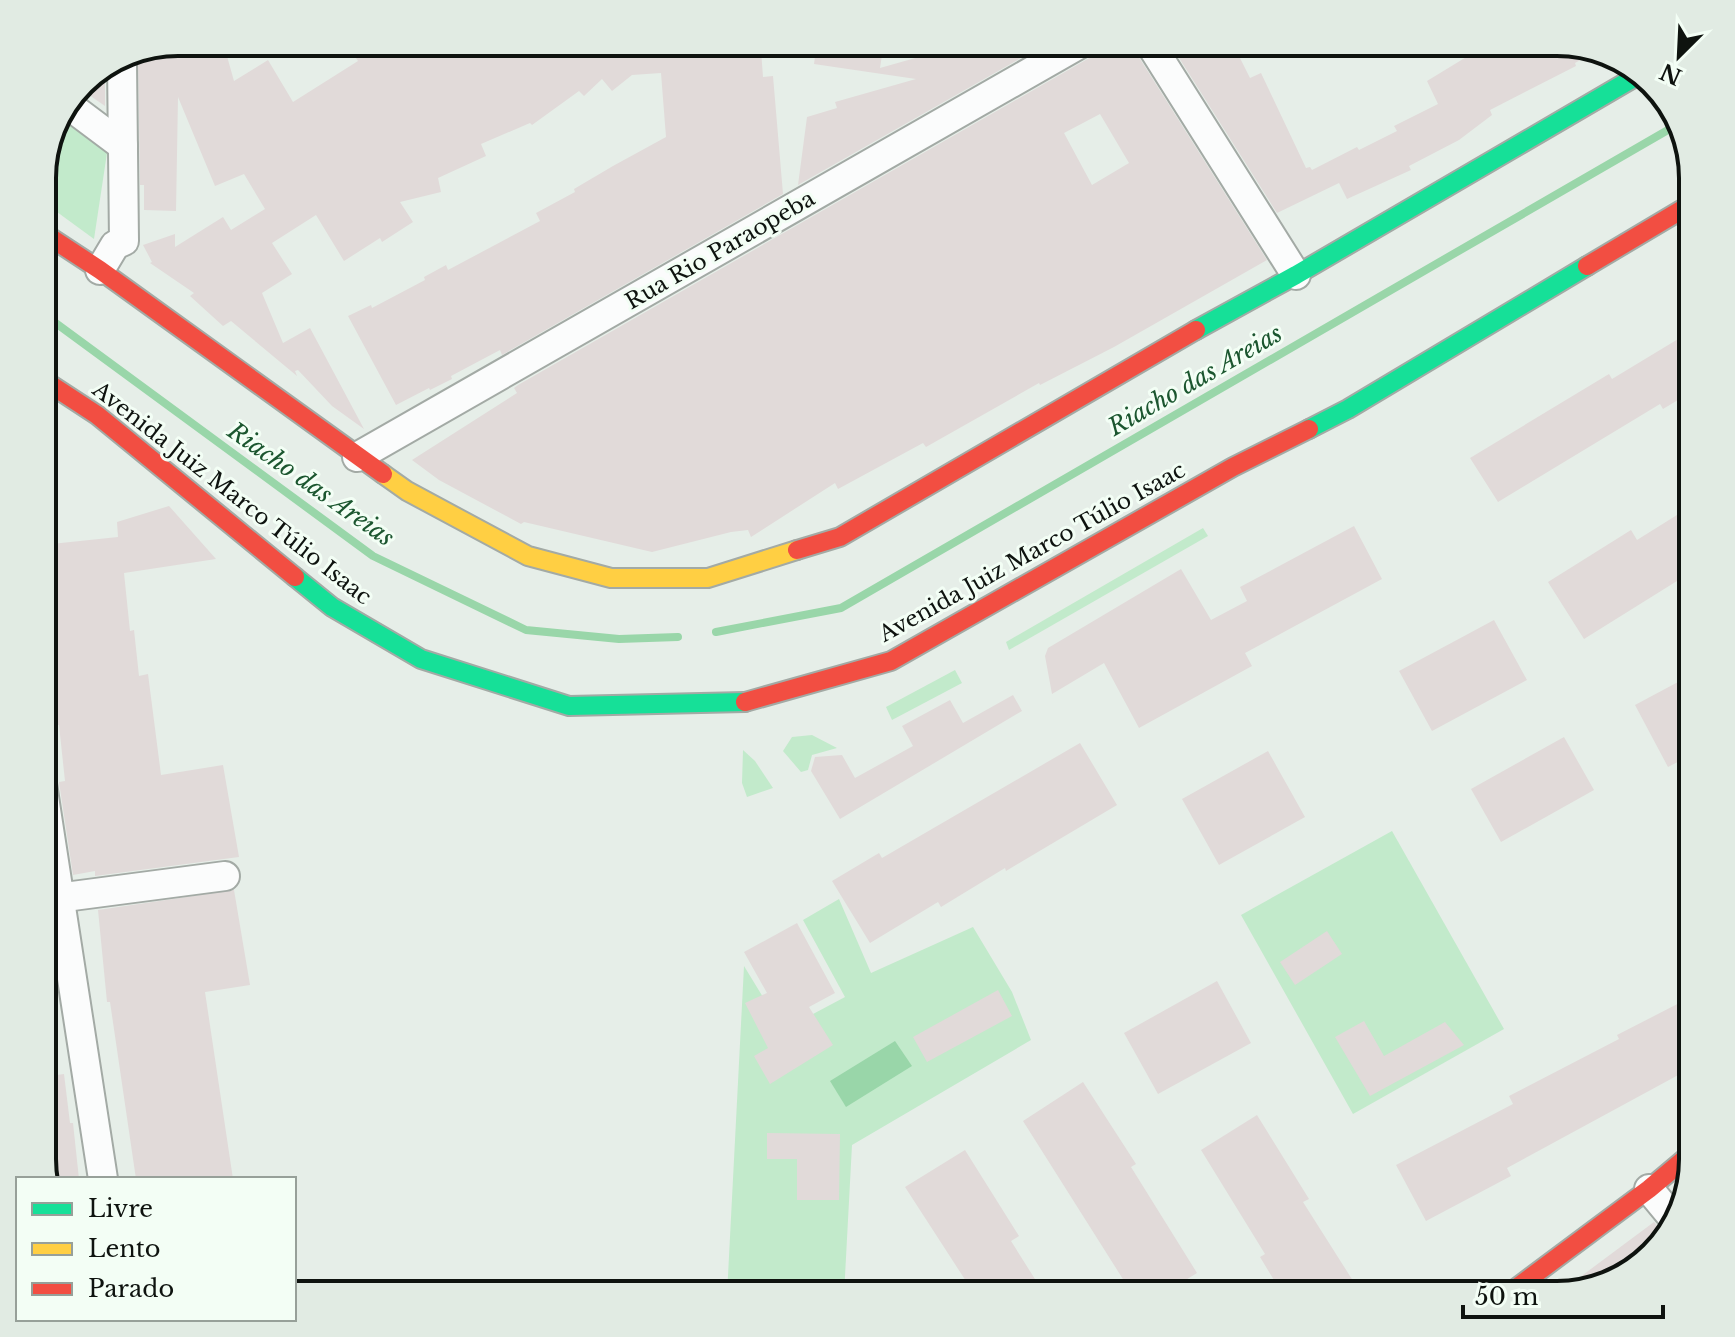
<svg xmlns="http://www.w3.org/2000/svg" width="1735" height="1337" font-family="'Libre Baskerville',serif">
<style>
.green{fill:#c2eacb}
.water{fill:#99d6a9}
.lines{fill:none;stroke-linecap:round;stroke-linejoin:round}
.stream{stroke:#99d6a9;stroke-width:8}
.building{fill:#e1dad9;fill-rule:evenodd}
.street-casing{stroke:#a3aaa5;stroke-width:32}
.fast-casing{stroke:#a3aaa5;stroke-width:22}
.slow-casing{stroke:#a3aaa5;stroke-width:22}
.jam-casing{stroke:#a3aaa5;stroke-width:22}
.street{stroke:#fbfcfc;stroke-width:28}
.fast{stroke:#16e098;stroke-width:18}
.slow{stroke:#ffcf43;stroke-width:18}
.jam{stroke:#f24e42;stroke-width:18}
.labels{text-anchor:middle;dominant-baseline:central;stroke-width:6;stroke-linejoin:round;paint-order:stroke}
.street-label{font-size:22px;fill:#0e130f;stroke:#f3fef5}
.water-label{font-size:24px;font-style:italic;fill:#1b562f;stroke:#f3fef5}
.rim{fill:none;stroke:#0e130f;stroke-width:4}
</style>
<rect width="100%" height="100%" fill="#e6eee8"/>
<g class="green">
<path d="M57,116L107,153L94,239L42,201V169Z"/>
<path d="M1203,528L1208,536L1009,650L1006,642Z"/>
<path d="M955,670L962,683L892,720L886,707Z"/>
<path d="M812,735L837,748L812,755L808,770L801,772L783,751L792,737Z"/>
<path d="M743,750L755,761L773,788L747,797L742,783Z"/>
<path d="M1392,831L1504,1029L1353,1114L1241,915Z"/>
<path d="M839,899L871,973L973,927L1012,992L1031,1040L852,1145L844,1295H727L744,966L783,1030L845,997L803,920Z"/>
</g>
<path class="water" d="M895,1041L912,1066L846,1107L830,1081Z"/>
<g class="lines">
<g class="stream">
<path d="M42,313L373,556L526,630L619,639L678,637"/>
<path d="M716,632L841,608L1680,123"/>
</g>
</g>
<g class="building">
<path d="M178,42H223L234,81L268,60L293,102L358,61L345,42H645L633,53L709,47V42H755V51L761,50L763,77L773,76L783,194L502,355L500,350L451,376L452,379L430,390L429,388L396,405L348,316L371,305L372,308L425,280L424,277L446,265L448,270L540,221L536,213L575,192L574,189L613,166L666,137L661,73L632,75L612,91L602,79L584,96L579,91L532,125L530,123L481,144L486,156L438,178L441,192L400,202L413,222L382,242L380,238L344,261L316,215L272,243L292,274L262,293L283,343L310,328L364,429L332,406L298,370L295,371L297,376L231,321L223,326L190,296L194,293L150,263L152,262L143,245L175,234V247L223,217L231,230L265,209L244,174L215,186L178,97L176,211L144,210V185H140L138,57Z"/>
<path d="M817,42H884L880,68L933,53L930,42H1049L798,185L807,117L837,108L835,102L916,79L814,64Z"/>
<path d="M1100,42H1132L1135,51L1267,260L1114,347L1040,385L1039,383L926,447L923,443L838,489L835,483L751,537L748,530L731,532L652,552L524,522L521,524L439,480L412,460L517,393L514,388L518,385L1091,57L1098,50ZM1100,114L1129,163L1092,185L1064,133Z"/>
<path d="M1169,42H1232L1250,78L1261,73L1306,168L1310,167L1312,170L1357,147L1359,150L1397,131L1394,126L1438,104L1427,81L1468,56L1460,42H1557L1591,54L1575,63L1576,66L1490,110L1492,115L1459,140L1409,166L1411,170L1347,199L1339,183L1277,213Z"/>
<path d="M105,70V106L79,88L88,76Z"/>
<path d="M1693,330V391L1663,409L1660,404L1498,502L1470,458L1609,374L1612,379Z"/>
<path d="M1693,505V571L1584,639L1548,582L1631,530L1637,540Z"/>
<path d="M169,506L216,559L124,573L130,631L134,630L139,676L148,674L161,775L223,765L239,857L95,876V871L73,875L59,782L65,781L59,725H56L49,683H44L42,666V545L118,537L117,522Z"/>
<path d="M1354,526L1382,579L1245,653L1252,666L1139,728L1104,663L1052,694L1045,656L1048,648L1181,569L1211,620L1247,601L1240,587Z"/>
<path d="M1494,620L1527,680L1432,731L1399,671Z"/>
<path d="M1693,674V754L1668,767L1635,705Z"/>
<path d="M1013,695L1022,711L840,819L811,771L815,757L842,755L855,778L913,746L902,726L950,700L963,723Z"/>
<path d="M1564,737L1594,790L1501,842L1471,789Z"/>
<path d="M1080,743L1117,805L1006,871L1005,868L941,907L938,902L870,943L832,881L879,853L882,858Z"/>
<path d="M1268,751L1305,817L1219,865L1182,799Z"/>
<path d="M234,890L250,985L205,992L233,1179H136L110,1002H107L98,910Z"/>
<path d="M797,923L835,993L809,1007L833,1045L770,1084L754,1056L768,1048L745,1003L767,993L744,952Z"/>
<path d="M1327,931L1342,954L1295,985L1280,962Z"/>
<path d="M1217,981L1251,1043L1158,1094L1124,1033Z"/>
<path d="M998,990L1012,1016L927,1062L913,1037Z"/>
<path d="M1693,996V1067L1507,1168L1511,1176L1426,1221L1396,1165L1513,1104L1509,1096L1619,1039L1617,1035Z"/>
<path d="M1364,1021L1384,1056L1445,1022L1464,1045L1370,1096L1335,1037Z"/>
<path d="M64,1074L70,1123H73L79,1179H46L42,1167V1077Z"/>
<path d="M1083,1082L1136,1164L1131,1167L1197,1273L1161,1295H1133L1023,1121Z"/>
<path d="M1257,1115L1309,1199L1303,1202L1362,1295H1283L1260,1257L1265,1254L1201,1150Z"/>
<path d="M767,1133L840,1134L839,1200H797V1159H767Z"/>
<path d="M965,1150L1019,1236L1011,1241L1045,1295H975L905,1187Z"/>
<path d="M1654,1222L1666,1236L1664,1242L1618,1280L1556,1295Z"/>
</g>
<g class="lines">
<defs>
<g id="street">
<path d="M1149,42L1296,275"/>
<path d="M67,104L123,146"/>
<path d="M100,270L115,245L124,241L122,63"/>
<path d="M357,457L1083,42"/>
<path d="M42,784L103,1179"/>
<path d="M42,900L225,876"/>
<path d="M1649,1189L1673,1218"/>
</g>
<g id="fast">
<path d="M1196,330L1296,275L1642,73"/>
<path d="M1309,429L1348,409L1587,266"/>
<path d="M295,577L332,607L421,659L569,706L745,702"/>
</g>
<path id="slow" d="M383,474L407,491L528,556L611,578H708L797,550"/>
<g id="jam">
<path d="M42,232L100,270L383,474"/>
<path d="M1587,266L1693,203"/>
<path d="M42,379L97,415L295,577"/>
<path d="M797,550L840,537L1196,330"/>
<path d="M745,702L891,661L1233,467L1309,429"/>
<path d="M1507,1295L1649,1189L1693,1152"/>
</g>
</defs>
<use href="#street" class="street-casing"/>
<use href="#fast" class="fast-casing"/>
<use href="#slow" class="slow-casing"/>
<use href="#jam" class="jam-casing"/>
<use href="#street" class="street"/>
<use href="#fast" class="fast"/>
<use href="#slow" class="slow"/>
<use href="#jam" class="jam"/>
</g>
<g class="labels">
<g class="street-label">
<text transform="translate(720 250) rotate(-30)">Rua Rio Paraopeba</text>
<text transform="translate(232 493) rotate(38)">Avenida Juiz Marco Túlio Isaac</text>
<text transform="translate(1032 552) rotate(-29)">Avenida Juiz Marco Túlio Isaac</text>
</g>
<g class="water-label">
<text transform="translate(1195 380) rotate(-30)">Riacho das Areias</text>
<text transform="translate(311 484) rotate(35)">Riacho das Areias</text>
</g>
</g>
<path d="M0 0H1735V1337H0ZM178 56H1557A122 122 0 0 1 1679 178V1159A122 122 0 0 1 1557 1281H178A122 122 0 0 1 56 1159V178A122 122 0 0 1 178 56Z" fill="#e1ebe3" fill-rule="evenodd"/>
<path class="rim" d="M178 56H1557A122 122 0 0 1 1679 178V1159A122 122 0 0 1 1557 1281H178A122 122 0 0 1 56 1159V178A122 122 0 0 1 178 56Z"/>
<rect x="16" y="1177" width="280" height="144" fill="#f3fef5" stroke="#97a099" stroke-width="2"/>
<rect x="32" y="1203" width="40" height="12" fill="#16e098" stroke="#97a099" stroke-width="2"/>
<text x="88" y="1217" font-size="24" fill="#0e130f">Livre</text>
<rect x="32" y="1243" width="40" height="12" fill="#ffcf43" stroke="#97a099" stroke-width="2"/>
<text x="88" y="1257" font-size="24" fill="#0e130f">Lento</text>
<rect x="32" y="1283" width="40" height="12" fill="#f24e42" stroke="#97a099" stroke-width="2"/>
<text x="88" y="1297" font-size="24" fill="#0e130f">Parado</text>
<g transform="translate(1679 56) rotate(204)" stroke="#f3fef5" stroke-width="6" paint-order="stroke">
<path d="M0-6L14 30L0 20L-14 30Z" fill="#0e130f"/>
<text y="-12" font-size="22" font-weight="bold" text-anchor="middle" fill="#0e130f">N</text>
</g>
<path d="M1463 1305v12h200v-12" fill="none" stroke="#0e130f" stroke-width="4"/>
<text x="1475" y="1305" font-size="24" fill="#0e130f" stroke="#f3fef5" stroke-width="6" paint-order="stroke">50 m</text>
</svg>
